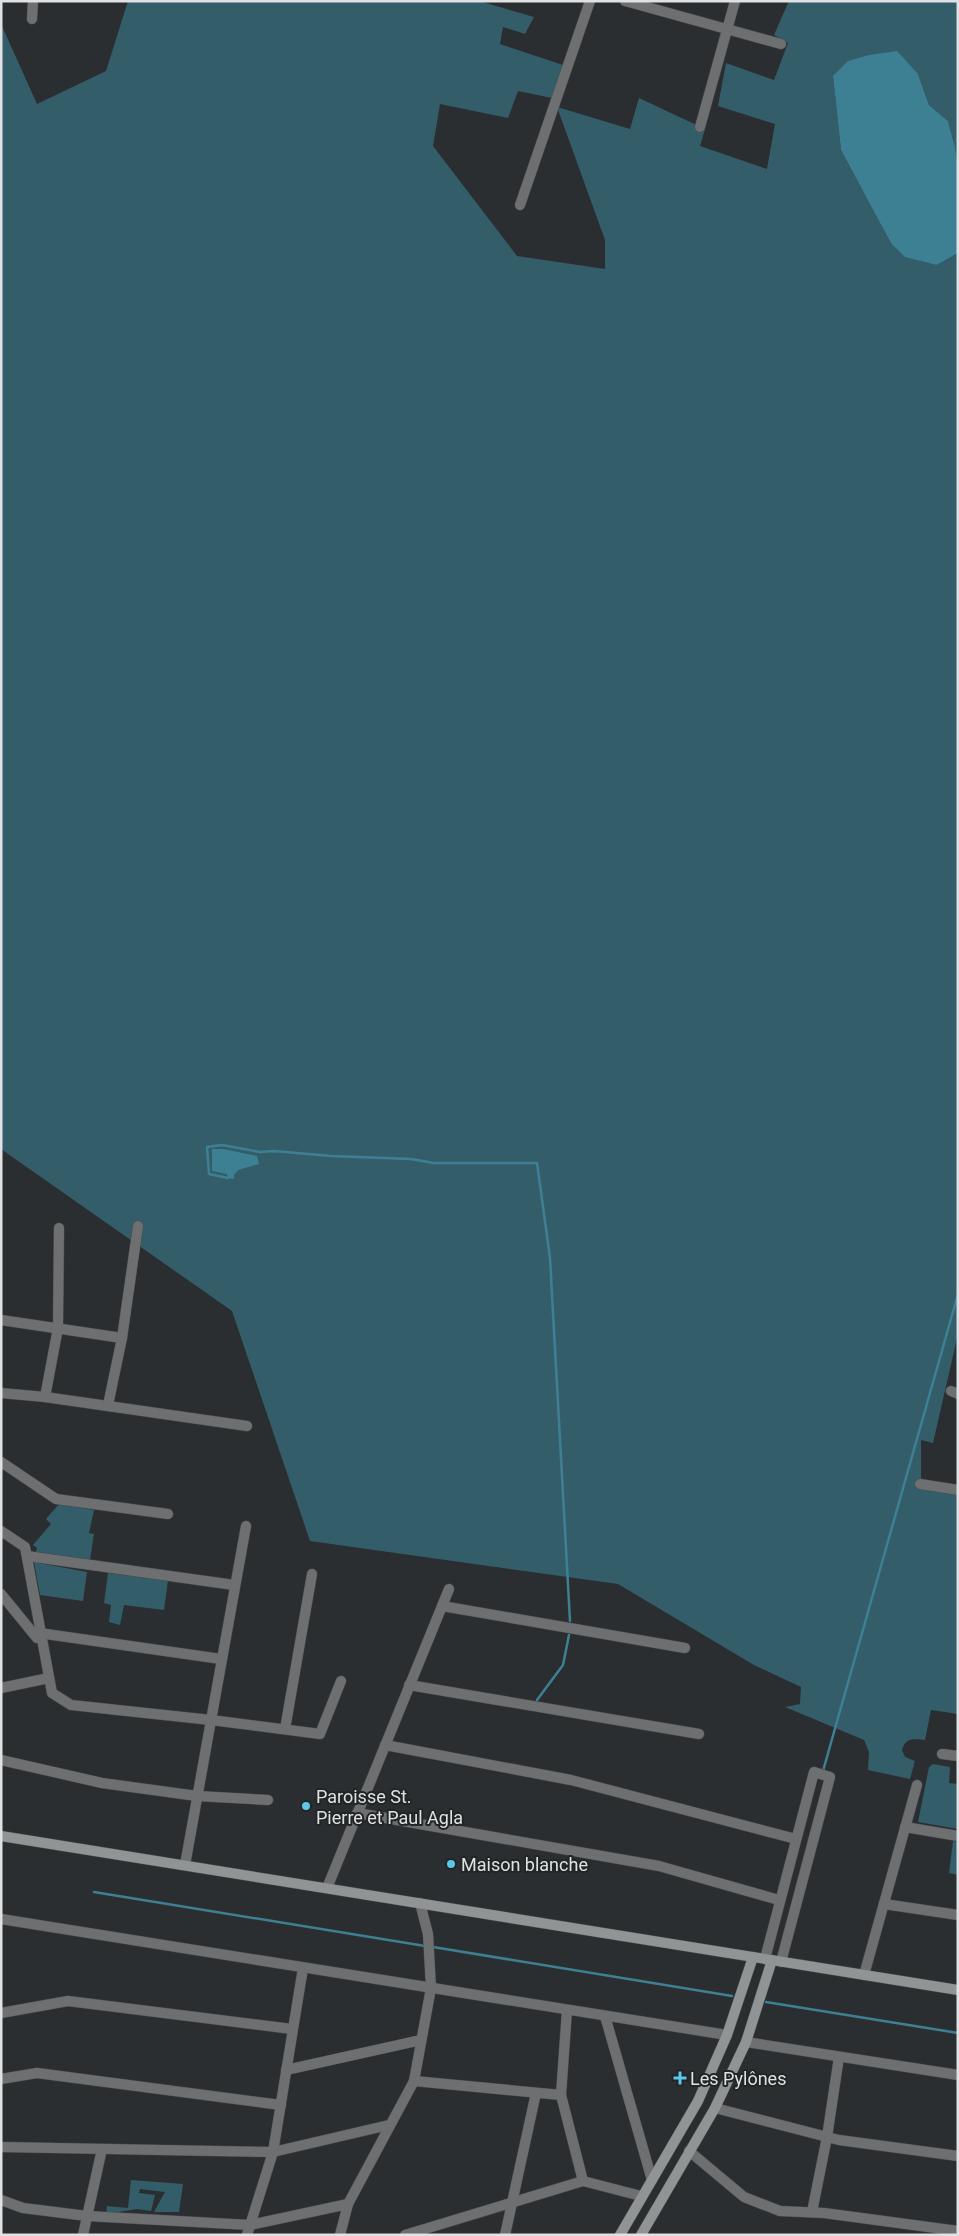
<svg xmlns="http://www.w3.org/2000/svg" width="959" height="2236" font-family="Roboto,sans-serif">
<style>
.green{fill:#345d6a}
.water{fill:#3d8094}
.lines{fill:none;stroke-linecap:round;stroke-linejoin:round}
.stream{stroke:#3d8094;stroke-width:2.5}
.street-casing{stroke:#484b4c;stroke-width:11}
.secondary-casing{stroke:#484b4c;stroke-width:11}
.street{stroke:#6d6f70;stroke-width:10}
.secondary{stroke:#919495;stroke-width:10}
.poi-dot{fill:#5cc7e8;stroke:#212526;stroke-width:2}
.labels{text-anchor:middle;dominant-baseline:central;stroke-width:4;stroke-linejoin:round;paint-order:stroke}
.poi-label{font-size:18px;fill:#dfe1e2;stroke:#212526;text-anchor:start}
</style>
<rect width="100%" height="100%" fill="#2b2e30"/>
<g class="green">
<path d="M128,1H479L534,17L525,34L503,27L500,44L563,65L552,98L518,91L508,118L440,104L433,146L517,256L605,269V240L557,107L630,129L639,98L705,129L700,146L767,169L775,124L718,106L726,63L774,80L788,43L774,35L789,1H958V168L955,147L948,121L929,105L918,74L833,76L841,150L880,223L891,243L937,265L958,253V1334L933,1443L921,1440V1480L958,1486V1714L931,1710L925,1740C913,1739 906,1737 902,1750L905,1757L915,1761L910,1779L868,1770L869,1752L864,1740L785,1707L800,1704L801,1687L754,1665L618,1584L310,1541L232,1311L1,1149V24L37,104L106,71Z"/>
<path d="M59,1504L94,1510L89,1533L94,1534L90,1560L36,1552L37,1548L33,1545L51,1524L46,1519Z"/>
<path d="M34,1562L87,1572L83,1601L40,1595Z"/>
<path d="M108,1573L168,1580L164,1610L124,1605L120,1625L109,1622L111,1605L104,1603Z"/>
<path d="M933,1764L950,1767L949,1783L958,1784V1829L918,1822L929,1767Z"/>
<path d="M953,1841L958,1842V1875L949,1873Z"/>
<path d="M131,2180L183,2184L179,2212H154L165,2192L140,2189L139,2193L155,2195L151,2211L137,2209L106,2214L107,2206L128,2208Z"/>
</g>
<g class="water">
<path d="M897,51L918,74L929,105L948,121L955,147L958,168V253L937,265L905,257L891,243L880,223L841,150L833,76L848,61L869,55Z"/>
<path d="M212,1149H223L257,1156L259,1164L238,1170L234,1175V1179L228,1178L227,1174L212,1171Z"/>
</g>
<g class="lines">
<g class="stream">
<path d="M228,1178L209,1174L207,1147L222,1145L260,1152L274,1151L331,1156L411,1159L434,1163H537L550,1258L570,1621"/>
<path d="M537,1700L563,1665L569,1635"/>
<path d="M823,1771L958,1294"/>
<path d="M94,1892L425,1946"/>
<path d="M433,1947L732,1996"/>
<path d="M766,2002L958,2033"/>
</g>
<defs>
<g id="street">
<path d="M625,1L781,44"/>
<path d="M32,19L33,1"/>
<path d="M700,127L735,1"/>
<path d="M520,205L590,1"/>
<path d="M1,1320L122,1338"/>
<path d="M951,1391L958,1394"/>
<path d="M1,1393L45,1397L247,1426"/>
<path d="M45,1397L58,1328L59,1228"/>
<path d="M108,1405L122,1338L138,1226"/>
<path d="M1,1462L56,1499L168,1514"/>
<path d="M920,1484L958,1490"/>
<path d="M1,1531L25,1547L52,1693L71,1705L211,1720L320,1734L341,1681"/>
<path d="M27,1556L234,1585"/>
<path d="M1,1594L37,1638"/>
<path d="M442,1606L685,1648"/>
<path d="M32,1632L221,1659"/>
<path d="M409,1685L699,1734"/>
<path d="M1,1688L49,1678"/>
<path d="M285,1729L312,1574"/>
<path d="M385,1745L571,1780L796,1839"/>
<path d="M942,1754L958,1756"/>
<path d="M1,1760L102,1783L197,1796L268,1800"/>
<path d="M357,1813L659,1866L779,1900"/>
<path d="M905,1827L958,1836"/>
<path d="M185,1865L246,1526"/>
<path d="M327,1888L449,1589"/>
<path d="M884,1904L958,1915"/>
<path d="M1,1919L727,2035"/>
<path d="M765,1959L814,1772L830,1777L781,1962"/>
<path d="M864,1975L917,1785"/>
<path d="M567,2010L561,2095L583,2181"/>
<path d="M1,2013L68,2001L292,2029"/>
<path d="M605,2016L652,2180"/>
<path d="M746,2042L958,2075"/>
<path d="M286,2070L421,2040"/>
<path d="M1,2079L37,2073L281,2105"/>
<path d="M414,2081L561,2095"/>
<path d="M715,2108L839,2140L958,2156"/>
<path d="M1,2147L273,2152L389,2125"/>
<path d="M689,2151L744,2197L780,2211L824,2213L958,2231"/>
<path d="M1,2200L23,2208L87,2216L250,2225L348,2204"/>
<path d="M812,2212L827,2137L839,2057"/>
<path d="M83,2235L102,2149"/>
<path d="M247,2235L273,2152L303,1968"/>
<path d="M340,2235L348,2204L414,2081L431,1988L428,1934L420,1903"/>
<path d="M405,2235L583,2181L641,2196"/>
<path d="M505,2235L536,2093"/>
</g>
<g id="secondary">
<path d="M1,1836L958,1990"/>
<path d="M620,2235L698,2101L727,2035L753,1957"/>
<path d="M641,2235L715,2108L746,2042L772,1960"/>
</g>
</defs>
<use href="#street" class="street-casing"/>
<use href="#secondary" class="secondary-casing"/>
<use href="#street" class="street"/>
<use href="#secondary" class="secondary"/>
</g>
<g class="poi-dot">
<circle cx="306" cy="1806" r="5"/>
<circle cx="451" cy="1864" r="5"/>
<path d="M677.5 2070.5h5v5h5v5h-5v5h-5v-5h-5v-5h5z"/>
</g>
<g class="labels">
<g class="poi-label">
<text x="316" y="1796">Paroisse St.<tspan x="316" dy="21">Pierre et Paul Agla</tspan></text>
<text x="461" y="1864">Maison blanche</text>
<text x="690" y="2078">Les Pylônes</text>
</g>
</g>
<rect width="959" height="2236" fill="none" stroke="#dfe1e2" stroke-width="5"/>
</svg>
